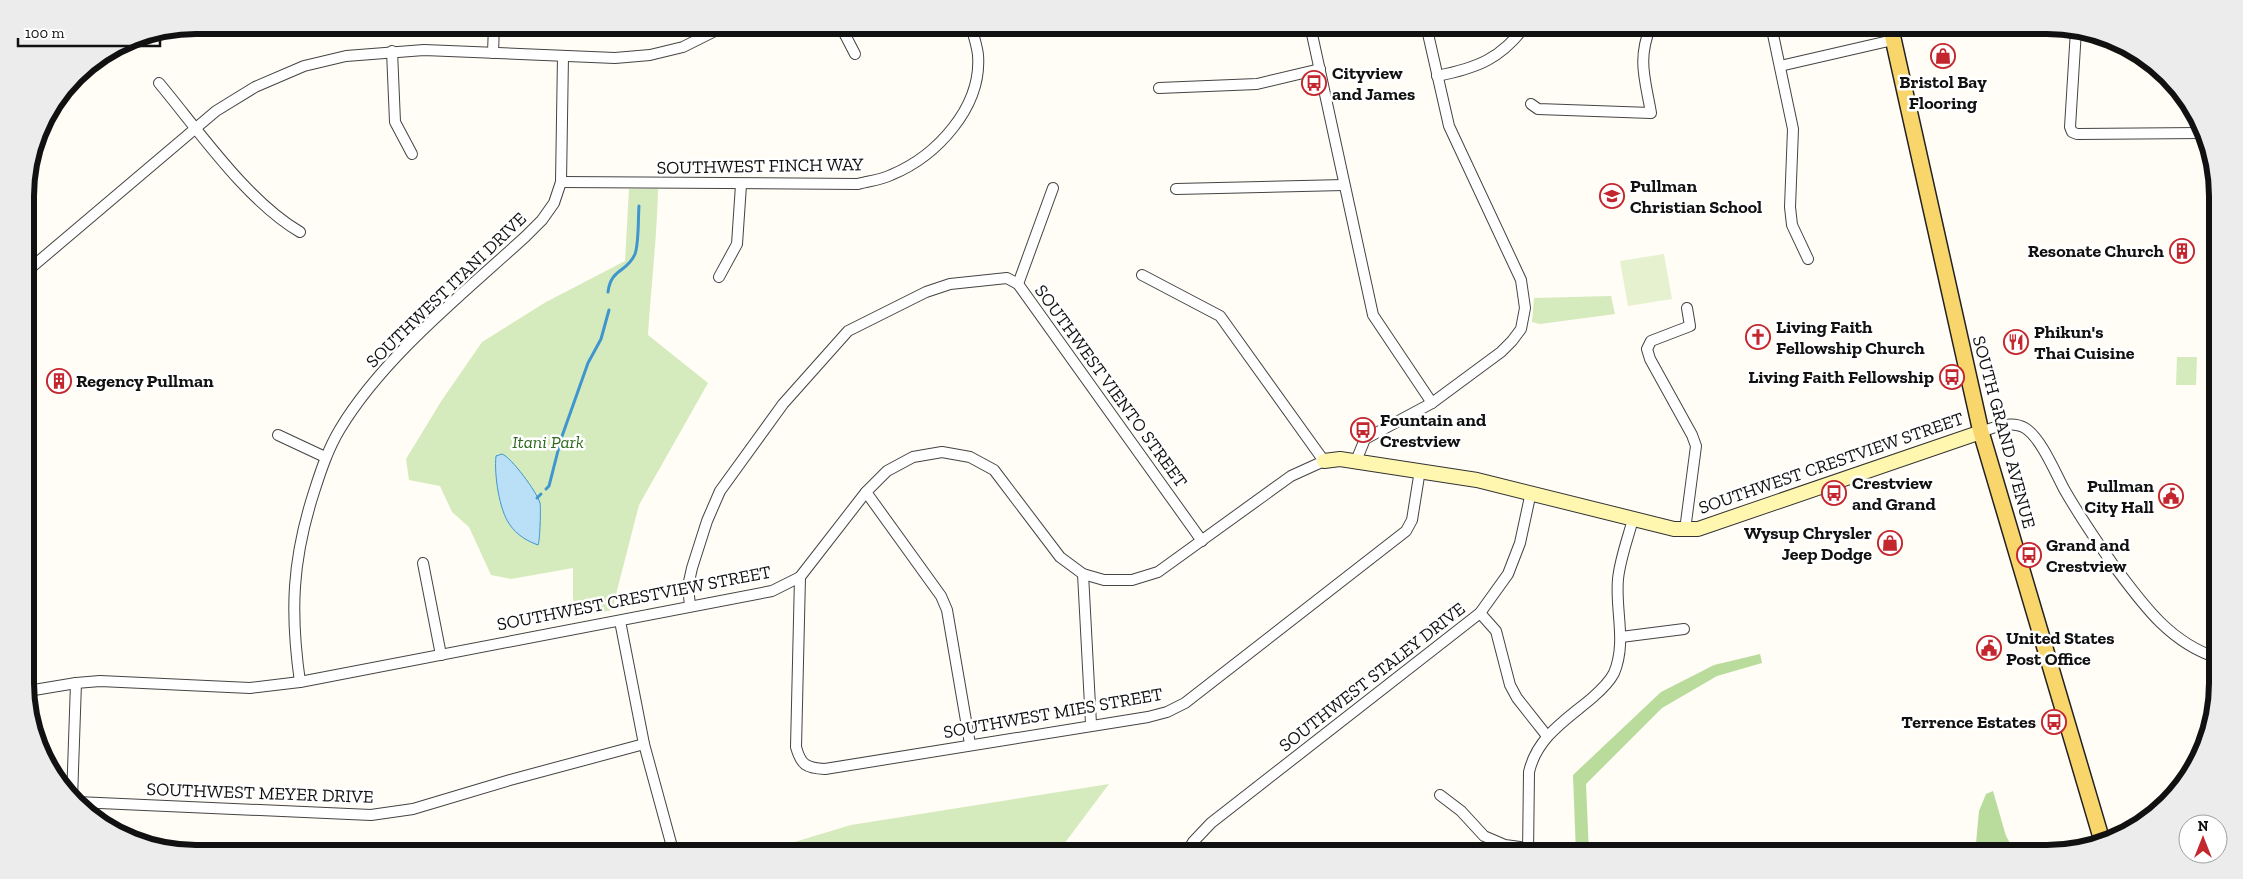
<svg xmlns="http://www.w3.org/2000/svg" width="2243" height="879" font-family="'Zilla Slab',serif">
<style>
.green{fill:#d5ebbd}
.forest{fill:#b9dc9c}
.pitch{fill:#e6f2cf}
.water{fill:#b9e0f7;stroke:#3f96cf}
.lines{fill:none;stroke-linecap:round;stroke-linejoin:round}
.stream{stroke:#3f96cf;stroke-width:3}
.street-casing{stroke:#444;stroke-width:12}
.secondary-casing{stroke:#333;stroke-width:16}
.primary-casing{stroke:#222;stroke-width:18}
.street{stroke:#fff;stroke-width:10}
.secondary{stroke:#fff6b0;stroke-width:14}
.primary{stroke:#f9d66b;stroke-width:15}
.labels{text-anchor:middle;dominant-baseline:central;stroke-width:5;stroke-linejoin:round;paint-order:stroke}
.poi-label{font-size:18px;font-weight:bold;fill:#111;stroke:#fff;text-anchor:start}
.street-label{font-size:18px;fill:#111;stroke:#fff}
.park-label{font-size:18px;font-style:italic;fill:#2f6b1f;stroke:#fff}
.rim{fill:none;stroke:#111;stroke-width:6}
</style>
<rect width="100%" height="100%" fill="#fffdf5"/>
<g class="green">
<path d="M528,25H556L545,36L538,37Z"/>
<path d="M629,189H658C657,238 651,286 648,335L708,383L639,505L612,610L576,617L573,597V568L511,579L491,575L469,527L452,512L440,486L409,480L406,459L442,400L482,342L546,302L625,261Z"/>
<path d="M1611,296L1615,314L1540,324L1532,322L1534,298Z"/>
<path d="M2177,357H2197L2196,385H2176Z"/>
<path d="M1109,784L1064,844L997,854H761V852L851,825Z"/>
</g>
<g class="forest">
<path d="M1760,654L1762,663L1717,676L1662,708L1586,784L1589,854H1576L1573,775L1661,692L1714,665Z"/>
<path d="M1993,791L2006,836L2016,854H1975L1979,811L1986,794Z"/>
</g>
<g class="pitch">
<path d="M1664,254L1672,299L1628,306L1620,261Z"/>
<path d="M2209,669L2218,672L2216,696L2210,684Z"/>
</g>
<path class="water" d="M502,454C511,457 537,492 540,503C541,506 540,542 538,545C527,541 517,535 510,525C499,510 494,474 496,456Z"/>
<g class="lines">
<g class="stream">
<path d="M608,292C611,268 627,273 635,254C639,243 638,219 639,206"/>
<path d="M546,489L549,486L561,439L588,363L601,339L609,310"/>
<path d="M537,498L541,494"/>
</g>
<defs>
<g id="street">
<path d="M840,25L855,54"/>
<path d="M1310,25L1373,315L1432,403"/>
<path d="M1771,25L1793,129L1790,207L1792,225L1808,259"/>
<path d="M2076,30L2070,127L2072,132L2077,134L2200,133"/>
<path d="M392,51L395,122L412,154"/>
<path d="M493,53L494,25"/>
<path d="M1780,66L1893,40"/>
<path d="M1437,76C1477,68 1501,59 1526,25"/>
<path d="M159,83C199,131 247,201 300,232"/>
<path d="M1159,88L1257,84L1320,69"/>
<path d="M1531,104L1538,109L1651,113C1645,78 1637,60 1651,25"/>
<path d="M561,182L858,184C869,181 881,180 891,175C937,156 982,107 978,55C977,45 973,35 971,25"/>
<path d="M1176,189L1344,185"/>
<path d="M26,272L216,111L255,87L304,66L346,56L424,50L615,58L650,55L683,47L727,25"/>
<path d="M719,277L737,244L741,185"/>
<path d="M1018,284L1053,188"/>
<path d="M2213,348L2217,289"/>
<path d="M1981,432C1994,427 2012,420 2025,428C2041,438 2055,472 2064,489C2079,515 2095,539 2112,563C2141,602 2169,643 2218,658"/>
<path d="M278,435L325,457"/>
<path d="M1356,461L1365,439L1432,403L1501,352L1512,341L1521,329L1525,308L1521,280L1449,126L1426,25"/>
<path d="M866,492L941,596L947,610L970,744"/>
<path d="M1685,530L1696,446L1692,435L1650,359L1647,349L1651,341L1690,326L1687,308"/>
<path d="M423,563L441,655"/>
<path d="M1083,574L1091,724"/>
<path d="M800,577L796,747C801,765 806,768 825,769L1148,717L1167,712L1185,703L1406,531L1412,520L1420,470"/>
<path d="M690,606L688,586L692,568L707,521L720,491L783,404L848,331L926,292L950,284L1007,278L1018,284L1202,541"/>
<path d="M1480,613L1496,631L1510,685L1517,698L1547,736"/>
<path d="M620,621L644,744L674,854"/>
<path d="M1621,637L1684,629"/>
<path d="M300,682C290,612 292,560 314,492C321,470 328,449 340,429C384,356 463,294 526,236L542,220L554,203L561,182L563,56"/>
<path d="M28,691L76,683L100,681L250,688L300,682L772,591L800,577L866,492L887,471L913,457L942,452L970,457L994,470L1060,557L1083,574L1104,580H1132L1158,572L1291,476L1324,461L1220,316L1142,275"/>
<path d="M1440,795L1461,811L1484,836L1505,845L1528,848"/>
<path d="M72,799L76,683"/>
<path d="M77,802L371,815L413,809L510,780L644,744"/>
<path d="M1186,854L1193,842L1211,823L1480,613L1508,574L1520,543L1531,492"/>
<path d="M1528,854L1529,772C1537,737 1566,720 1592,698C1600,691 1609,683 1614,673C1627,642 1615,610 1618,579C1620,559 1628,538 1633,519"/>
</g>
<path id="secondary" d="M1324,461L1340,459L1477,480L1674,529H1698L1981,432"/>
<path id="primary" d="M1890,25L1981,432L2103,844"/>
</defs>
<use href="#street" class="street-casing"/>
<use href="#secondary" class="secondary-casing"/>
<use href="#primary" class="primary-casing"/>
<use href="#street" class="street"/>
<use href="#secondary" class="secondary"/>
<use href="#primary" class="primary"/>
</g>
<defs>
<symbol id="shop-ring" viewBox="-11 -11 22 22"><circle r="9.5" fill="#fff" stroke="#c4262e" stroke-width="1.5"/><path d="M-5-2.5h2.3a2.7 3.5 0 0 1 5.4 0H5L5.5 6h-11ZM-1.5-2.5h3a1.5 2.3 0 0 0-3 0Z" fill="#c4262e"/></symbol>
<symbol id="bus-ring" viewBox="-11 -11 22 22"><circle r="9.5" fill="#fff" stroke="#c4262e" stroke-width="1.5"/><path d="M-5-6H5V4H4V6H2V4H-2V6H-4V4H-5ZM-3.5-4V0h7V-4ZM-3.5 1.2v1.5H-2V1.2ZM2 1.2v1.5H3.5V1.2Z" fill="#c4262e"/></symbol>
<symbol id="school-ring" viewBox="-11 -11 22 22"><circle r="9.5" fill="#fff" stroke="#c4262e" stroke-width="1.5"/><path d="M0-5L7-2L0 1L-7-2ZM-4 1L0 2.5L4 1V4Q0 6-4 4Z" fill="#c4262e"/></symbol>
<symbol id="building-ring" viewBox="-11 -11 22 22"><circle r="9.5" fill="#fff" stroke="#c4262e" stroke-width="1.5"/><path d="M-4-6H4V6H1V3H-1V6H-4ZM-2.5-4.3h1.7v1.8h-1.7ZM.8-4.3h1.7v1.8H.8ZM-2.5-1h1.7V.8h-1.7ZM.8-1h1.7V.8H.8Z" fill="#c4262e"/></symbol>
<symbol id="church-ring" viewBox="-11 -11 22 22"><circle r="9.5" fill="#fff" stroke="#c4262e" stroke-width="1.5"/><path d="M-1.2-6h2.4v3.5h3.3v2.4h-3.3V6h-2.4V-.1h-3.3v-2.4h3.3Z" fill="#c4262e"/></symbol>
<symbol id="restaurant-ring" viewBox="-11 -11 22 22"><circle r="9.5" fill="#fff" stroke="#c4262e" stroke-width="1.5"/><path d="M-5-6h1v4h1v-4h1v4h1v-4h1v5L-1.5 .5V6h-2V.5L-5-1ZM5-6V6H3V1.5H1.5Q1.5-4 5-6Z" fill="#c4262e"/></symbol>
<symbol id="civic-ring" viewBox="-11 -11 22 22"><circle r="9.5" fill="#fff" stroke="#c4262e" stroke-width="1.5"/><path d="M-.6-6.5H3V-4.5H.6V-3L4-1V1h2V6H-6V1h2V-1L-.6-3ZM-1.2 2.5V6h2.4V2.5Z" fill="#c4262e"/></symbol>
</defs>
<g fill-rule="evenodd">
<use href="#shop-ring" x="1929" y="42" width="28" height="28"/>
<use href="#bus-ring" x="1300" y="69" width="28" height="28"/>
<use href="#school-ring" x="1598" y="182" width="28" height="28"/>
<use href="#building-ring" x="2168" y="237" width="28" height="28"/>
<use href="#church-ring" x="1744" y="323" width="28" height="28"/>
<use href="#restaurant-ring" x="2002" y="328" width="28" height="28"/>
<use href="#bus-ring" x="1938" y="363" width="28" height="28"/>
<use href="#building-ring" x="45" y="367" width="28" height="28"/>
<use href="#bus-ring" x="1349" y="416" width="28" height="28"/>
<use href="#bus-ring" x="1820" y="479" width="28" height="28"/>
<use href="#civic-ring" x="2157" y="482" width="28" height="28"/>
<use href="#shop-ring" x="1876" y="529" width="28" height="28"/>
<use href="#bus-ring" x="2015" y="541" width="28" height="28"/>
<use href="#civic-ring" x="1975" y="634" width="28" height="28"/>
<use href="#bus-ring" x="2040" y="708" width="28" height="28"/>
</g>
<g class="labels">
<g class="poi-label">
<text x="1332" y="73">Cityview<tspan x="1332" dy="21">and James</tspan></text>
<text x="1943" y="82" text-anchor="middle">Bristol Bay<tspan x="1943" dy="21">Flooring</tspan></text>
<text x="1630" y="186">Pullman<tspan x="1630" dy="21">Christian School</tspan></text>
<text x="2164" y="251" text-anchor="end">Resonate Church</text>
<text x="1776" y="327">Living Faith<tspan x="1776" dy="21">Fellowship Church</tspan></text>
<text x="2034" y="332">Phikun's<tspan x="2034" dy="21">Thai Cuisine</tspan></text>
<text x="1934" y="377" text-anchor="end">Living Faith Fellowship</text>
<text x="76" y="381">Regency Pullman</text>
<text x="1380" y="420">Fountain and<tspan x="1380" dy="21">Crestview</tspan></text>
<text x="1852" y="483">Crestview<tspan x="1852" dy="21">and Grand</tspan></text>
<text x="2154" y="486" text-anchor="end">Pullman<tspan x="2154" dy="21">City Hall</tspan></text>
<text x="1872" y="533" text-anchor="end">Wysup Chrysler<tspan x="1872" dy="21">Jeep Dodge</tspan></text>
<text x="2046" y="545">Grand and<tspan x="2046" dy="21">Crestview</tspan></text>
<text x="2006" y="638">United States<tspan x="2006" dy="21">Post Office</tspan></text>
<text x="2036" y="722" text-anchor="end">Terrence Estates</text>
</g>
<g class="street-label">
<text transform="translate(760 166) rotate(-1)">SOUTHWEST FINCH WAY</text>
<text transform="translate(446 290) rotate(-44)">SOUTHWEST ITANI DRIVE</text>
<text transform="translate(1111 386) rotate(54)">SOUTHWEST VIENTO STREET</text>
<text transform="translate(2004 432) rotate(75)">SOUTH GRAND AVENUE</text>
<text transform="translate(1831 463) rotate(-19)">SOUTHWEST CRESTVIEW STREET</text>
<text transform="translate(634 598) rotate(-11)">SOUTHWEST CRESTVIEW STREET</text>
<text transform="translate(1372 677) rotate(-38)">SOUTHWEST STALEY DRIVE</text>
<text transform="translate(1053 713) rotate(-10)">SOUTHWEST MIES STREET</text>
<text transform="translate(260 793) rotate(2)">SOUTHWEST MEYER DRIVE</text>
</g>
<g class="park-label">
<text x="548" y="442">Itani Park</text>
</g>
</g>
<path d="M0 0H2243V879H0ZM196 34H2047A162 162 0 0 1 2209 196V683A162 162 0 0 1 2047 845H196A162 162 0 0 1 34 683V196A162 162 0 0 1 196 34Z" fill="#ececec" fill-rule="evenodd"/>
<path class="rim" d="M196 34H2047A162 162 0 0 1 2209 196V683A162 162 0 0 1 2047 845H196A162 162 0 0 1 34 683V196A162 162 0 0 1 196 34Z"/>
<g transform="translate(2203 839)"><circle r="24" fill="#ffffff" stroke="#a0a0a0"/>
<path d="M0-4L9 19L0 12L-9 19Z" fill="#c4262e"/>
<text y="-8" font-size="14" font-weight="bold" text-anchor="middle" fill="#111111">N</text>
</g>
<path d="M18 38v8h142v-8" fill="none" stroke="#111111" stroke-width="2.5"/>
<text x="25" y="38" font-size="15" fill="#111111" stroke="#ffffff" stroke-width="4" paint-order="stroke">100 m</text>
</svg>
